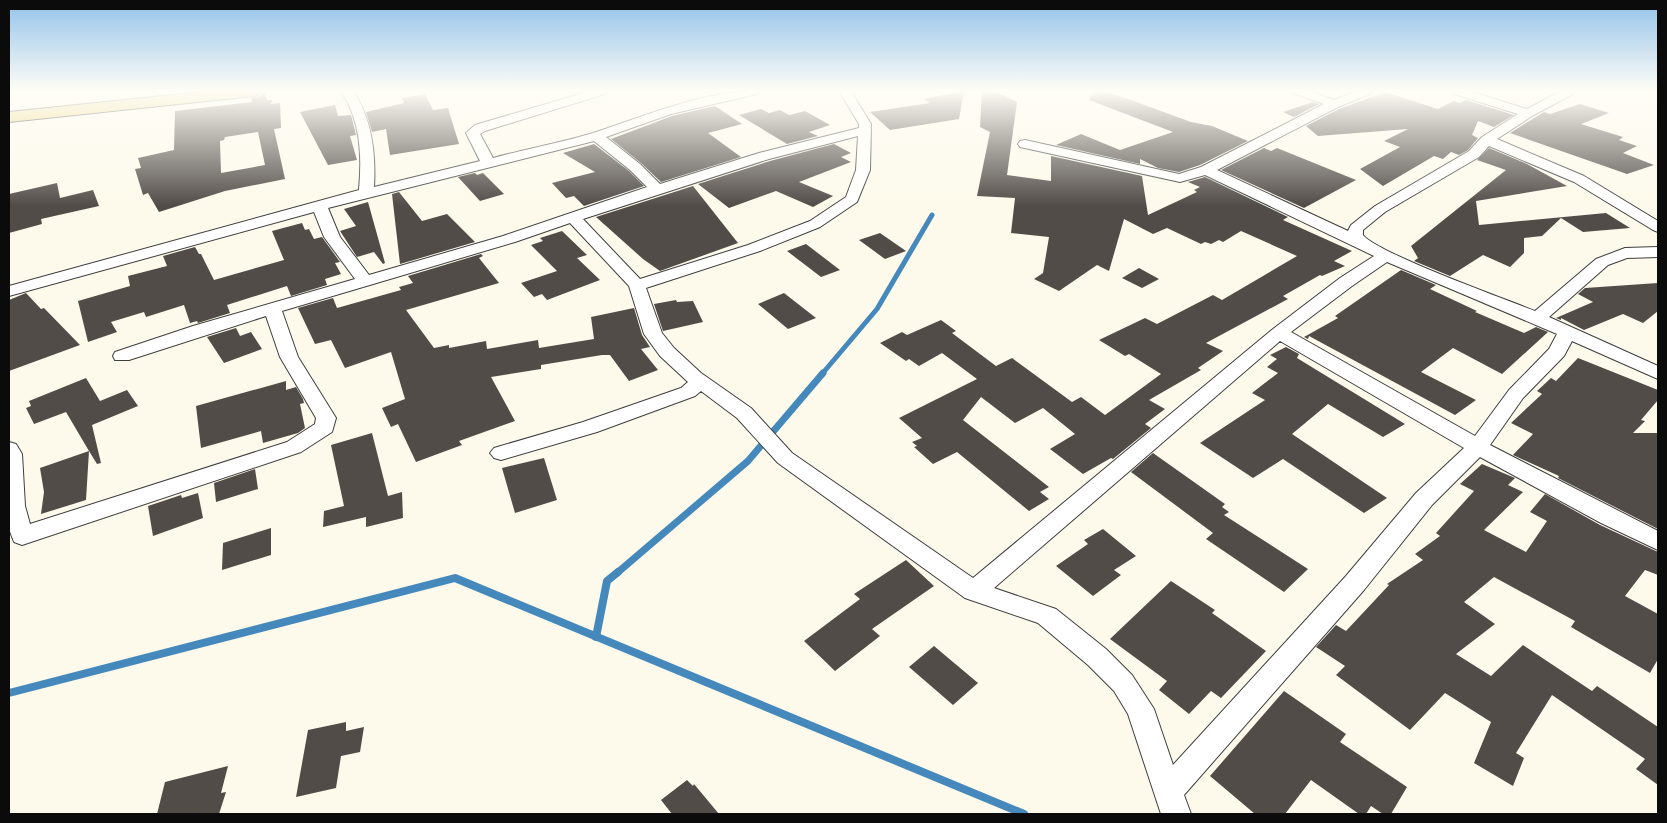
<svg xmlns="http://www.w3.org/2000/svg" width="1667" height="823" font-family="Spectral,serif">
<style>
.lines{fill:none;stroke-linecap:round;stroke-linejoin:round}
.stream-far2{stroke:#4589bc;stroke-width:5}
.stream-far1{stroke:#4589bc;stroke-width:7}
.stream{stroke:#4589bc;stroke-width:8}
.building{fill:#524c48;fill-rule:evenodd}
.minor-casing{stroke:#3e3e3e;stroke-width:2}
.primary-casing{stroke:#1c1c1c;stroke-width:2}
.minor{fill:#fff;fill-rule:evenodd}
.primary{fill:#e8ce6f;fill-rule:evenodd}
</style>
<rect width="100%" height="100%" fill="#fdfaeb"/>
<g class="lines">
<path class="stream-far2" d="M822,374L877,309L932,215"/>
<path class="stream-far1" d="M617,573L748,461L823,373"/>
<g class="stream">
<path d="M596,637L607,581L618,572"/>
<path d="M9,693L455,578L1024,814"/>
</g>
</g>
<g class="building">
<path d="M264,91L267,100H272L271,104L280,103L281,128L274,129L285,179L225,191L159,212L148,193L143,195L135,169L141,168L138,158L174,150L175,111L252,102L251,98L261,96ZM258,132L265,165L221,173L220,141L224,140L225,137Z"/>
<path d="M964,91L959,119L890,130L870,112L930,103L924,99Z"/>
<path d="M982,91H995L1017,102L1007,175L1051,181V156L1142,176L1148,215L1197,192L1194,190L1200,187L1188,182L1205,177L1288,217L1283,220L1352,251L1334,261L1345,266L1322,276L1320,275L1283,296L1288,299L1206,343L1223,351L1198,368L1201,370L1149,400L1165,409L1145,424L1151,428L1113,459L1111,458L1083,474L1050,449L1075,434L1043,408L1015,423L981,397L963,420L1049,487L1040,492L1049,499L1029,511L957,452L933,464L914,447L917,446L912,442L922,438L899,418L977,379L942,353L919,366L909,359L906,361L880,343L902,332L907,335L941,320L956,331L952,333L996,366L1012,358L1072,402L1081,397L1105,415L1161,374L1129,354L1125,356L1099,340L1145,318L1157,324L1213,295L1222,300L1297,256L1241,231L1223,242L1219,240L1211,244L1205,242L1201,244L1167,228L1153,234L1124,219L1109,271L1097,265L1059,291L1034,279L1043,273L1049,237L1011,233L1015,198L977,196L990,132L980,127Z"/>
<path d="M1093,91H1106L1191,122L1212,126L1248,141L1200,165L1179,172L1158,168L1140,159V164L1056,145L1081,134L1120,150L1173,132L1089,100Z"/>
<path d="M1385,92L1438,109L1454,101L1459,103L1466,100L1514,115L1494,127L1478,121L1472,135L1478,138L1468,150L1459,155L1451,152L1443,159L1434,156L1383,186L1360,169L1400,147L1384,141L1408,129L1318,136L1306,126L1339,109Z"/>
<path d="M425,94L433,110L448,108L459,144L390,155L386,129L372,132L366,112L404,103L402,98Z"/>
<path d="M1313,102L1319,104L1294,117L1283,112Z"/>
<path d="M1580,104L1609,113L1581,124L1623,137L1619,140L1637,146L1623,153L1654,165L1627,174L1510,133L1544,112L1550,114Z"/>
<path d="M335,105L338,116L351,115L356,135L350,136L357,160L328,165L300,112Z"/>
<path d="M715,106L742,124L708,133L741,157L661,182L641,163L611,139L672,116Z"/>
<path d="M761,109L769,113L780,110L789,115L805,111L830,125L809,132L818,136L787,144L739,115Z"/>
<path d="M594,144L629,171L644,186L584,206L574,196L566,198L552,183L595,172L563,153Z"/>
<path d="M834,144L851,153L841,157L851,162L799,182L833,196L813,207L776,191L729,208L698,184L770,161Z"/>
<path d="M1264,148L1271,151L1277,148L1356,180L1304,208L1221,170Z"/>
<path d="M1489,148L1527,164L1567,186L1476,201L1479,225L1606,213L1630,228L1583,232L1561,218L1542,236L1524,238V253L1510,267L1483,255L1450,276L1414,261L1418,258L1411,246L1506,170L1477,160Z"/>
<path d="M475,173L477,175L483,173L504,194L480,201L458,177Z"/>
<path d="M57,183L60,198L93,190L99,206L41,219L42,224L9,233V194Z"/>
<path d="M693,186L738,243L660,271L643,259L596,217Z"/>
<path d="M399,192L422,221L447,214L475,242L400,264L392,194Z"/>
<path d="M368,202L385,263L383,264L374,252L357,257L340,231L356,226L344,209Z"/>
<path d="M302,223L305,230L309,229L314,239L322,237L340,262L335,263L341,274L325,279L327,285L291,296L287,286L227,305L230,313L198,323L197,321L190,323L184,305L146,317L144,312L111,322L117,332L88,342L78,301L130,286L128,276L167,266L163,256L195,247L199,254H201L214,280L284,260L272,231Z"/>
<path d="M562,231L587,255L577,258L600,280L547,300L542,294L534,297L521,283L557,271L531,245L543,241L540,238Z"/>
<path d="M880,233L906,251L885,259L859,240Z"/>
<path d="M806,244L840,270L821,277L787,251Z"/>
<path d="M481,254L483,256L479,258L499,283L406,310L434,348L449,345V348L486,341L487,349L538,340L539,348L594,339L591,317L634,308L642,335L650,347L641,349L658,370L629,381L610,355H602L541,365V369L491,377L515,421L459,441L462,445L416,462L398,424L391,427L382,408L405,399L391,352L345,368L331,340L315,344L298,308L333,298L337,308L401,290L399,287L413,283L408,276Z"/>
<path d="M1139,268L1159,279L1142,288L1122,278Z"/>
<path d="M1401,270L1436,285L1430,289L1477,311L1475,312L1524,333L1536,327L1548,332L1502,374L1453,348L1421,372L1476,400L1455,415L1309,336L1308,339L1304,337L1338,318L1335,316Z"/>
<path d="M1658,283V311L1643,323L1623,314L1584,330L1561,318V320L1556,318L1593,302L1578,294L1585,288Z"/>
<path d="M26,293L41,309L44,308L80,345L9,371V300Z"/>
<path d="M784,293L816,318L788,329L758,304Z"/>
<path d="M676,300L677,302L693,301L703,322L663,331L654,304Z"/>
<path d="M236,328L240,336L251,332L262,349L224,363L207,337Z"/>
<path d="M1286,347L1299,354L1297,358L1405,424L1383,437L1328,404L1292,434L1387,498L1364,513L1283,459L1253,478L1200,443L1265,400L1252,393L1278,373L1267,367L1277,359L1270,355Z"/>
<path d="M1578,358L1658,390V400L1641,420L1645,421L1633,433H1658V529L1558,478L1559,476L1513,455L1533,434L1511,423L1542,394L1537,391L1551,378L1556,381Z"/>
<path d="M86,378L100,401L127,390L138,406L92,425L101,463L97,464L89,451L86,500L41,514L44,492L40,468L89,451L66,412L34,424L26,408L31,406L29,401Z"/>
<path d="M286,381V390L296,387L303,399L304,403L300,404L305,428L298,433L263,443L261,431L201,448L196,406Z"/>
<path d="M372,433L388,496L402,492L403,518L366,527V517L323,527L324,511L344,506L331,445Z"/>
<path d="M1153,453L1225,504L1222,507L1229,512L1224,515L1308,569L1284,592L1206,539L1213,533L1131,472Z"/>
<path d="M544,458L557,500L515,513L502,468Z"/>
<path d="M1482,464L1515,478L1508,485L1523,492L1484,530L1526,552L1547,521L1530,512L1545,494L1600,525L1658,552V575L1645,570L1625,596L1658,614V659L1650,673L1571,627L1575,621L1494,577L1464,602L1495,624L1456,654L1491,676L1523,645L1592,691L1597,686L1658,727V785L1636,769L1645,759L1552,695L1516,753L1524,758L1513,786L1474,763L1491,722L1445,693L1410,730L1336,675L1345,666L1316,647L1336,625L1346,631L1389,585L1387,584L1423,560L1415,554L1440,536L1436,533L1474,491L1460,484Z"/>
<path d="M255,469L258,489L216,502L214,483Z"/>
<path d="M198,493L203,518L153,536L148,506L181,495L182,498Z"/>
<path d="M271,528V555L222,570L223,543Z"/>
<path d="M1103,529L1136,556L1114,570L1121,575L1093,596L1056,566L1088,544L1084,540Z"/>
<path d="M906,560L934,586L872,629L880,636L835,671L804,641L860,599L854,594Z"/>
<path d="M1171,581L1215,610L1212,613L1266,651L1221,698L1211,691L1189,714L1159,690L1167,681L1110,639Z"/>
<path d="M934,646L978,683L953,705L909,667Z"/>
<path d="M1284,691L1346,734L1340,742L1407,787L1391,814H1383L1371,806L1366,814H1359L1311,780L1285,814H1255L1210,776Z"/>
<path d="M346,722V731L364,727L360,752L341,756L336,788L296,797L308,730Z"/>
<path d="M228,766L221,793L226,792L219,814H157L165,782Z"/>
<path d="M687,780L693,786L694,784L719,814H672L661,800Z"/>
</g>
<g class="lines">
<defs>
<path id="minor" d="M341,91H353C372,119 376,153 374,187L480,161L466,133L475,125L590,91H607L605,94L485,131L480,134L493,158C526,149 560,143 593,133C646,116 701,91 759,91L757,94L671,114L606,137L640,164L660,184L759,153L859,128V124L839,91H851L871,124L870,170L857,202L820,227L760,251L646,288L662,333L674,348L701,373L751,408L792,453L973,578L1273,329L1340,278L1374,256L1205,175L1180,182L1020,147L1018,144L1020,141L1025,140L1179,174L1201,167L1324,104L1295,94L1293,91H1309L1334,100L1357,91H1372L1370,94L1338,107L1217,170L1348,231L1351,225L1375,206L1469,151L1482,137L1518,114L1454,94L1452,91H1469L1527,109L1561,91H1575L1573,94L1532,116L1497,139L1584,176L1658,221V232L1653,230L1574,182L1489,146L1479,157L1385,212L1363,230V235C1377,253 1505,299 1535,311L1596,259L1625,248L1658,247V257L1627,258L1608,265L1549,317L1658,366V379L1572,341L1564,356L1523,398L1490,445L1658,531V550L1601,523L1480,457L1432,505L1364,590L1184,795L1191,814H1161L1128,714L1114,691L1088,665L1038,623L965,598L778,463L737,418L701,391L695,396L597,432L501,460L494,458L490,453L494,448L583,422L681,388L688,382L660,356L644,334L629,286L570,223L515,242L282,311L298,357L336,418L332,432L301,452L22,545L14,542L9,529V442L16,444L22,454L25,506L30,524L287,442L315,424L316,418L280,357L266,316L129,360H115L113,356L115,352L193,326L355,279L324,237L314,212L9,296V286L359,190C362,156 361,121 341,91ZM858,136L856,170L846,197L810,221L748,245L640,279L583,219L769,159ZM594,141L630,170L647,187L503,236L369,275L340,237L328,208ZM1387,262L1557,334L1549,349L1509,390L1475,436L1291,332L1352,286ZM1280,341L1464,448L1416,493L1346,576L1173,765L1154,709L1132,675L1106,649L1056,609L994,588Z"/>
<path id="primary" d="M211,91H262L260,94L254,96L9,122V112Z"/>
</defs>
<use href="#minor" class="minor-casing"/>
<use href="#primary" class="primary-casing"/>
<use href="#minor" class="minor"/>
<use href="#primary" class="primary"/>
</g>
<linearGradient id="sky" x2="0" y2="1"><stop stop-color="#93c2ea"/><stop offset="0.44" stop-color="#fefdf6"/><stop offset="1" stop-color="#fefdf6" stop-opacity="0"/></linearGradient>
<rect width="1667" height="206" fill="url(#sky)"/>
<rect width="1667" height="823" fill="none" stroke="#0b0b0b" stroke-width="20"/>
</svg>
